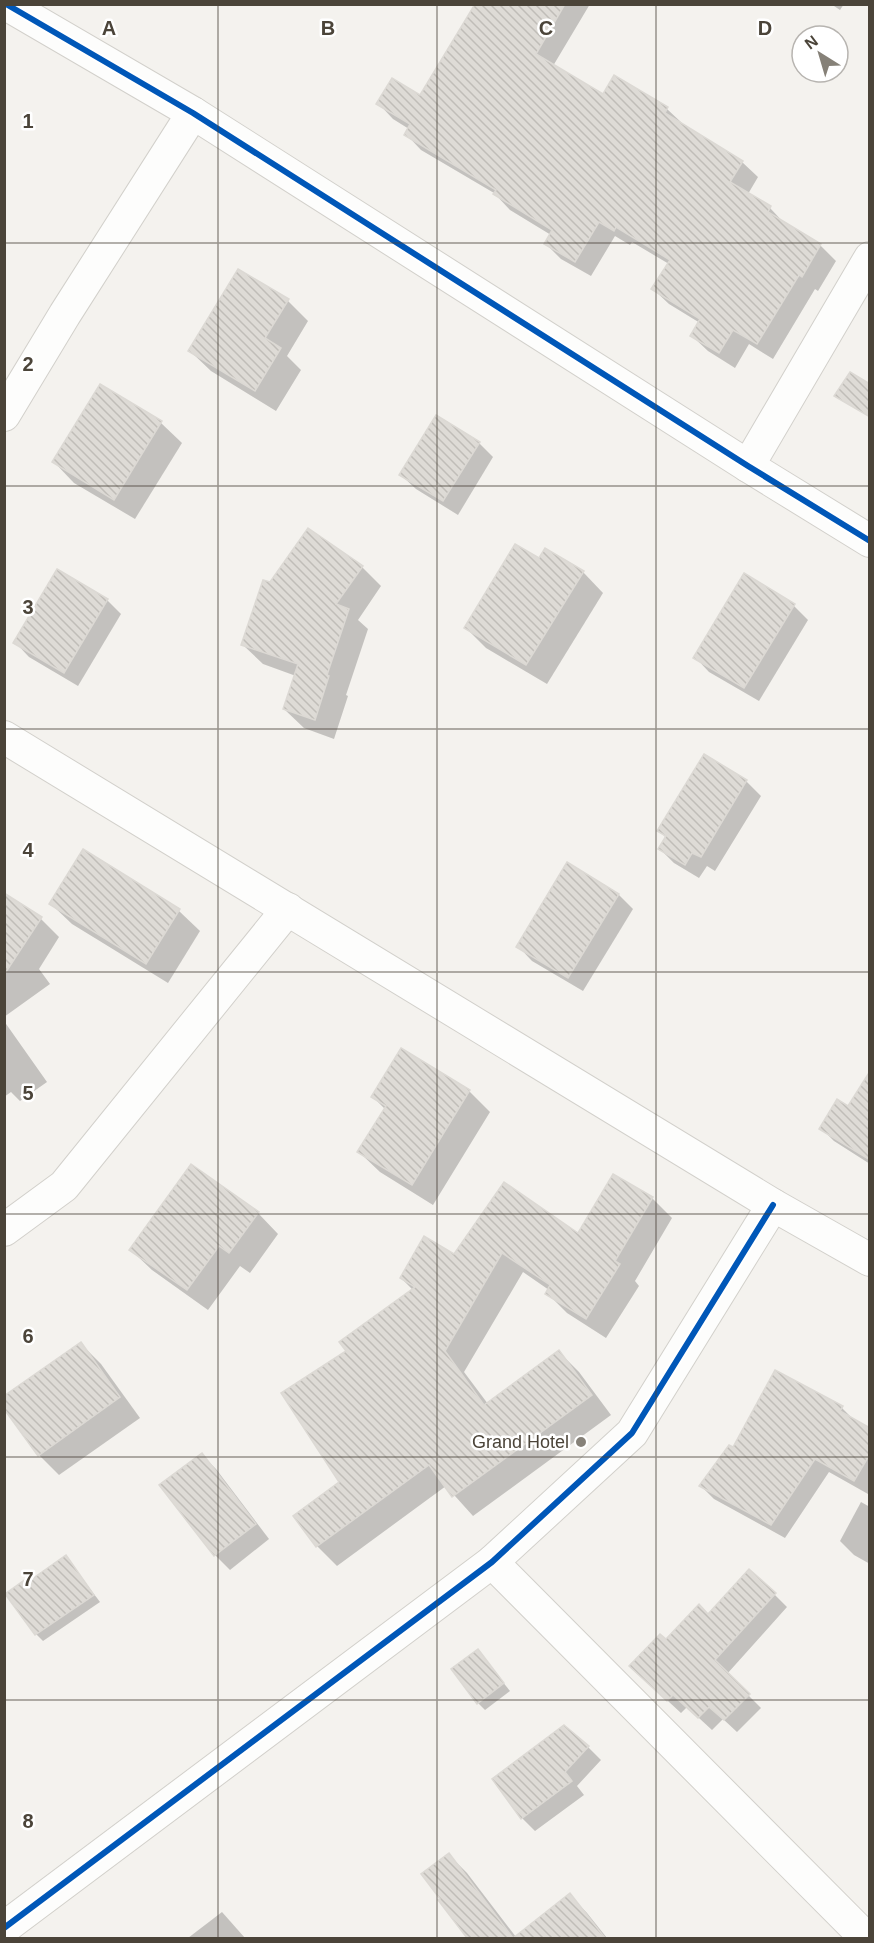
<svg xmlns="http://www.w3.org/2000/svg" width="874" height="1943" font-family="Arial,sans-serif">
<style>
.shadow{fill:#0003}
.building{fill:url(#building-back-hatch);stroke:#dcd9d4;stroke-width:1.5}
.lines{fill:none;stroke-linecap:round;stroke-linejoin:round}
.minor-casing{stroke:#d2d0cb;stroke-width:34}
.minor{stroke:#fdfdfc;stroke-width:32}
.cycleway-casing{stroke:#fff;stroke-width:10}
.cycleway{stroke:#0057b8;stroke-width:6}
.grid{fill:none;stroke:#4b4439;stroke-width:1.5;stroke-opacity:0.55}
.poi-dot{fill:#868178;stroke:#fff;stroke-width:2}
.labels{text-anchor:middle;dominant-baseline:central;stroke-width:5;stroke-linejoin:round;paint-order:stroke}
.poi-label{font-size:18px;fill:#4b4439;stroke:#fff;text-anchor:end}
.grid-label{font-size:20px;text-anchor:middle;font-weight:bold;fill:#4b4439;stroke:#fff;stroke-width:5;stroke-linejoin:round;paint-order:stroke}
</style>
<defs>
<pattern id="building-back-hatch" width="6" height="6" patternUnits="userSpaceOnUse" patternTransform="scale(1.5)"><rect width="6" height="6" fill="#dedbd6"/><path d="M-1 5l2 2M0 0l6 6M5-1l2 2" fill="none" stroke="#c0bdb8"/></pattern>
</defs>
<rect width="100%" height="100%" fill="#f4f2ee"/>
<g class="shadow">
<path d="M494,4H590L553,66L603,96L615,77L667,109L683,124L742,162L758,177L748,194L770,208L785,224L820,245L836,261L818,291L815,289L773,359L749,344L735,368L708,351L692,336L700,323L669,304L653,289L669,264L632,242L630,245L615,236L591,276L561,259L546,244L551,235L510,210L494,193L421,150L406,134L409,129L393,119L378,103L421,97Z"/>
<path d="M831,4H844L840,10Z"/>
<path d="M288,301L308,321L287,356L301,370L276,411L211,371L190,351Z"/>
<path d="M161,423L182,443L135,519L74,483L54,462Z"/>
<path d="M479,443L493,457L458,515L416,489L401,475Z"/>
<path d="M539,560L583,572L603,593L547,684L486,648L466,628Z"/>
<path d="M362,567L381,586L358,620L368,629L346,695L348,696L334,739L304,728L284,709L296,676L263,664L243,645L271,584Z"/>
<path d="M107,600L121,614L78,686L29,657L15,642Z"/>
<path d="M794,606L808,620L759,701L709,672L695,657Z"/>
<path d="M704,756L746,781L761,796L715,871L707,866L699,878L674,863L660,849L666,838L659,830Z"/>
<path d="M84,851L179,911L200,931L168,983L72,924L51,904Z"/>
<path d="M568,864L619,895L633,909L583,991L532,961L518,946Z"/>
<path d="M4,901L41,919L59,937L39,969L50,984L4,1017Z"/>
<path d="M4,1021L47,1082L20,1101L11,1092L4,1097Z"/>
<path d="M401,1050L469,1091L490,1112L433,1205L380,1172L359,1152L385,1109L373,1097Z"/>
<path d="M870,1087V1164L834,1141L821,1128L849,1108Z"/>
<path d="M652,1198L672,1218L635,1281L639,1286L606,1338L567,1313L547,1293L549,1290L523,1272L464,1372L488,1404L559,1352L579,1372L611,1415L473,1516L446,1486L337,1566L317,1546L341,1482L348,1351L413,1290L401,1278L455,1256L578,1235Z"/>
<path d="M258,1213L278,1234L250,1273L240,1266L208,1310L152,1270L131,1250Z"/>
<path d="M81,1344L101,1364L140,1418L59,1475L39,1455Z"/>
<path d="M842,1408L855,1421L870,1430V1490L868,1494L829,1472L785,1538L714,1499L701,1486Z"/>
<path d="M202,1455L216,1469L269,1539L230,1570L215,1555L162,1485Z"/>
<path d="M861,1502L870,1507V1564L854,1555L840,1541Z"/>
<path d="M66,1557L100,1602L43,1641L36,1634L33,1581Z"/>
<path d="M774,1594L787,1607L727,1674L761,1708L737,1732L723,1719L712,1730L687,1707L681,1713L644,1679L666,1642L708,1616Z"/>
<path d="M478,1651L510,1691L485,1710L478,1703Z"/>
<path d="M588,1747L601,1760L577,1786L584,1795L535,1831L522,1818L494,1779Z"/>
<path d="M449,1855L467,1873L516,1937L570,1895L587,1913L607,1938H469L423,1875Z"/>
<path d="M222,1912L245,1938H188Z"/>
</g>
<g class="building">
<path d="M475,4H565L536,54L603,94L614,75L668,107L665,113L743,161L730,182L771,206L768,212L821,244L802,277L799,275L757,344L733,330L719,353L690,336L700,319L651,289L670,260L616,227L614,231L599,222L575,262L544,244L552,230L493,194L496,190L404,135L410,124L376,104L392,78L420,95Z"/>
<path d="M238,269L289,299L265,338L281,348L255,391L188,351Z"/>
<path d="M850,372L870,384V417L834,396Z"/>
<path d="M100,384L162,421L114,500L52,462Z"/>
<path d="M436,415L480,442L443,501L399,475Z"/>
<path d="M308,528L363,566L336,604L349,609L327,675L329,676L315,720L283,709L298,664L241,645L263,580L270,582Z"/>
<path d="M515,544L539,558L545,548L584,571L526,665L464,628Z"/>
<path d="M57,569L108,599L64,673L13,643Z"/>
<path d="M744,573L795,604L744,688L693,658Z"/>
<path d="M704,754L747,780L701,857L692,853L685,865L658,849L666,836L657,831Z"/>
<path d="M83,849L180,909L146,964L49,904Z"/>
<path d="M567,862L619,894L568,978L516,947Z"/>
<path d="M4,893L42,917L4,975Z"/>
<path d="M401,1048L470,1090L412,1185L357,1152L386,1106L371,1097Z"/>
<path d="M870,1071V1160L819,1129L837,1099L848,1106Z"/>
<path d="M191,1164L259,1212L229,1253L219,1246L187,1290L129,1250Z"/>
<path d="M613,1174L653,1197L615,1261L620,1264L586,1319L545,1294L550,1285L502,1253L445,1351L484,1405L559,1350L592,1395L452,1497L429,1465L316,1547L293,1516L339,1482L281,1393L346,1351L339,1342L415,1287L400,1278L424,1236L454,1254L504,1182L578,1233Z"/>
<path d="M81,1342L120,1397L38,1456L4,1409V1396Z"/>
<path d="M775,1370L843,1406L840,1411L870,1428V1454L854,1481L815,1459L771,1525L699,1486L729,1445L733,1447Z"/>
<path d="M202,1453L256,1524L214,1556L159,1485Z"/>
<path d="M66,1555L94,1595L35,1635L5,1594L30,1576L32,1579Z"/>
<path d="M749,1569L776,1593L715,1660L750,1694L724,1720L709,1707L698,1718L673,1695L667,1701L629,1666L660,1634L666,1639L699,1604L708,1614Z"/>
<path d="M478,1649L504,1683L477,1704L451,1669Z"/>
<path d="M564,1725L589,1746L565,1772L572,1781L521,1819L492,1779Z"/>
<path d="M449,1853L513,1938L570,1893L605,1938H467L438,1900L440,1899L421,1874Z"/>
</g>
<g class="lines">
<defs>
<g id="minor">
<path d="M6,4L193,113L748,466L870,541"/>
<path d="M4,415L65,314L193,113"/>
<path d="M748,466L870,258"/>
<path d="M4,737L773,1205L870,1260"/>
<path d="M4,1230L64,1186L288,909"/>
<path d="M492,1562L866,1938"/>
<path d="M4,1928L492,1562L632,1433L773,1205"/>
</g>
</defs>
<use href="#minor" class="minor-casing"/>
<use href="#minor" class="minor"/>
<defs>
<g id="cycleway">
<path d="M6,4L193,113L748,466L870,541"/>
<path d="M4,1928L492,1562L632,1433L773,1205"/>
</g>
</defs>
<use href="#cycleway" class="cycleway-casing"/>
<use href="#cycleway" class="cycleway"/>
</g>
<path class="grid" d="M218,4V1938M437,4V1938M656,4V1938M4,243H870M4,486H870M4,729H870M4,972H870M4,1214H870M4,1457H870M4,1700H870"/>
<circle class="poi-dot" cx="581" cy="1442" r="6"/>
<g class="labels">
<g class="poi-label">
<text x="569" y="1442">Grand Hotel</text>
</g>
</g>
<g class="grid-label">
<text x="109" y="35">A</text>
<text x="328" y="35">B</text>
<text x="546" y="35">C</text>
<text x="765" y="35">D</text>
<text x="28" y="128">1</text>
<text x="28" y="371">2</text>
<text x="28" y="614">3</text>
<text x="28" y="857">4</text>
<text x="28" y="1100">5</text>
<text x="28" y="1343">6</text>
<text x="28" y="1586">7</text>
<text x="28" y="1828">8</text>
</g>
<rect width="874" height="1943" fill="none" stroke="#4b4439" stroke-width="12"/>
<g transform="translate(820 54) rotate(323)"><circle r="28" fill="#ffffff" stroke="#b7b4b0" stroke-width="1.5"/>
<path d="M0-4.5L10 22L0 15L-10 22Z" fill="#868178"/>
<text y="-9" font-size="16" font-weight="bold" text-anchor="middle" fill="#4b4439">N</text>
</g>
</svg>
